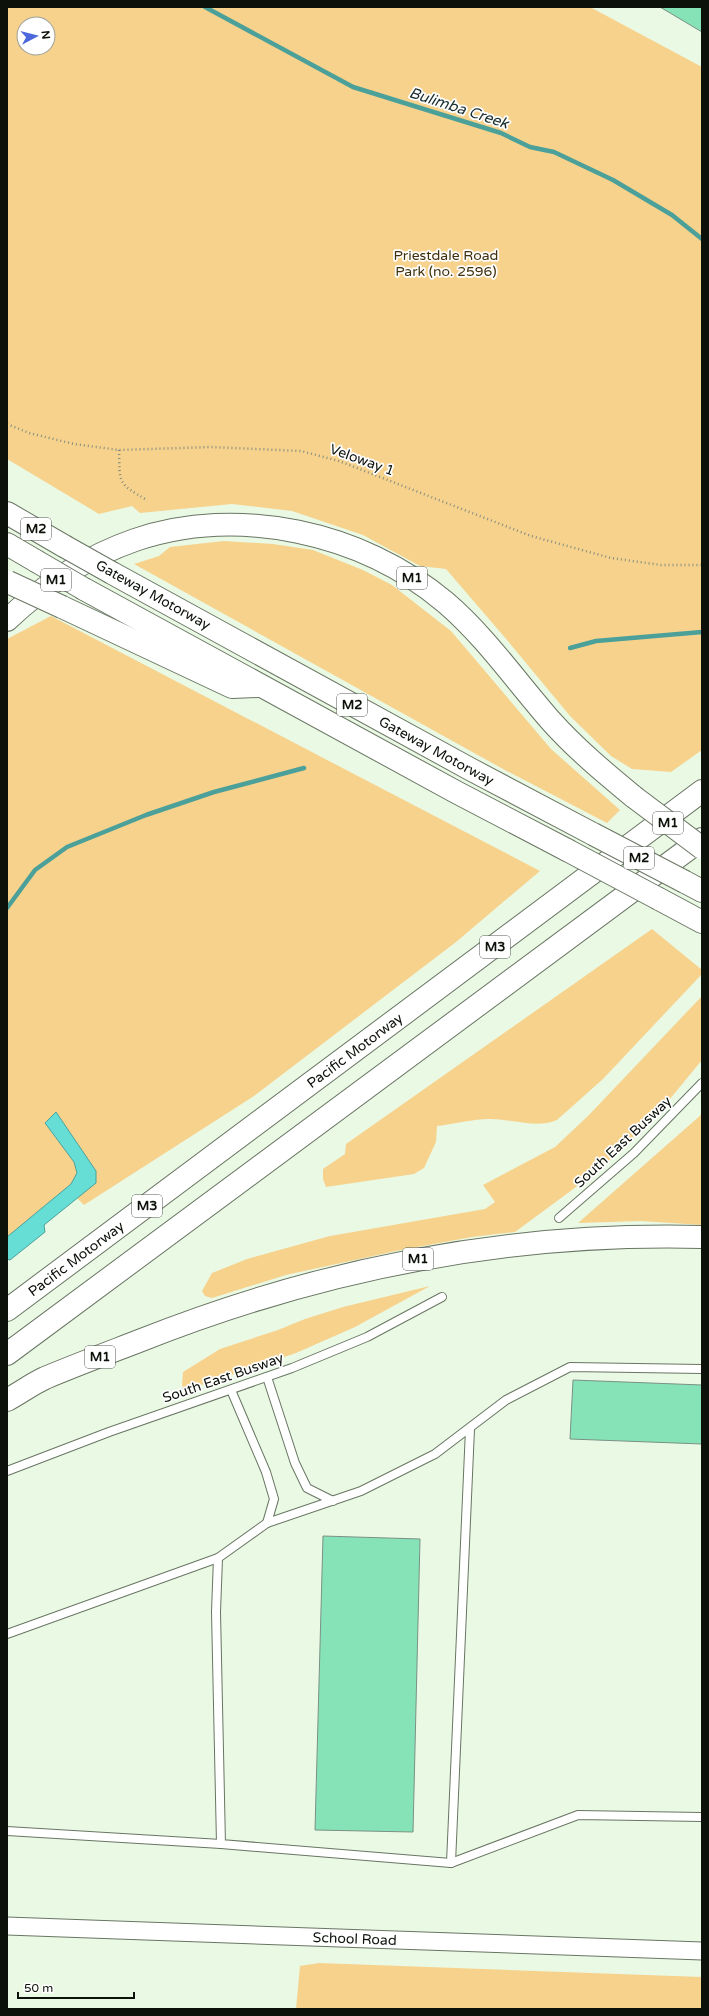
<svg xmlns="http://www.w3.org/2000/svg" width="709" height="2016" font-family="'Varela Round',sans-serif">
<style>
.green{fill:#f7d28d;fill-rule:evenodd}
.water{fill:#66ded6;stroke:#4ba099}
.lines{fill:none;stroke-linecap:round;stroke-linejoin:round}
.stream{stroke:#4ba099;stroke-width:4.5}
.building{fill:#86e3b8;stroke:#7a9185}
.lane-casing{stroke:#697563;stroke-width:10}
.street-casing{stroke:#697563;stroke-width:19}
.highway-casing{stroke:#697563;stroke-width:24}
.path{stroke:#848e7f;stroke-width:2.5;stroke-dasharray:1 3;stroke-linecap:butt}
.lane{stroke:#fff;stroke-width:8}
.street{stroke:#fff;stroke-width:17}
.highway{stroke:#fff;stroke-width:22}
.highway-bridge-casing{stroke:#697563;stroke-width:24;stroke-linecap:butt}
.highway-bridge{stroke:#fff;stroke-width:22}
.labels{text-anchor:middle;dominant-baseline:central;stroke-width:3.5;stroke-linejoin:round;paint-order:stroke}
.shield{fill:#fff;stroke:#555854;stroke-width:1}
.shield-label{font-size:13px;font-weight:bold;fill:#0c110a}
.park-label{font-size:14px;fill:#41300d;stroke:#fff}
.street-label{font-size:14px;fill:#0c110a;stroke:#fff}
.water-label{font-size:15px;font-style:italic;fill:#182d2c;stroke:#fff}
</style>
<rect width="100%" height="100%" fill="#eaf9e4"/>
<g class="green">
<path d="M7,7H590L702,67V750L671,772L632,769L611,756L570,716L507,640L446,569L420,566L363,535L292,511L232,504L140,513L132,506L99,514L7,459ZM24,24H48V48H24Z"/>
<path d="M224,541L273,544L313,550L363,570L392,585L451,631L551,749L620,810L607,823L503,769L134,564L159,556L170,547Z"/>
<path d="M51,616L540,871L456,942L254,1096L84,1205L77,1198L96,1183V1171L56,1112L45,1123L74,1162L77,1173L71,1184L7,1237V639Z"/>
<path d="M652,929L702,970V974L603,1079L557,1120C537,1129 512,1119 490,1119C473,1119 454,1124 437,1126L436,1142L424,1168L414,1174L326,1187L323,1179V1169L345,1154L346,1144Z"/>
<path d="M702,996V1060L660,1111L599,1170L515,1232L472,1237L396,1251L286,1275L212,1298L205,1296L202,1291L212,1273L247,1259L330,1236L485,1209L495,1202L483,1185L555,1147L588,1116Z"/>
<path d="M702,1114V1225L641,1221L578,1223Z"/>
<path d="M430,1286L355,1327L296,1353L184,1391L182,1385L183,1372L220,1349L278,1330L305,1319L343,1307Z"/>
<path d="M319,1963L702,1977V2009H296L300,1966Z"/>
</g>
<path class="water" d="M56,1112L96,1171V1183L44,1225L45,1232L10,1260L7,1259V1237L71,1184L77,1173L74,1162L45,1123Z"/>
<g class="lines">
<g class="stream">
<path d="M205,7L353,87L501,133L530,147L554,152L613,180L672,215L702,239"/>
<path d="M570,648L596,641L702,632"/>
<path d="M7,908L35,870L67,847L146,815L214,792L304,768"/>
</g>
</g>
<g class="building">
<path d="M660,7H702V32Z"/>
<path d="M573,1380L702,1385V1444L570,1439Z"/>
<path d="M323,1536L420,1539L413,1832L315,1830Z"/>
</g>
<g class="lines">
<defs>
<g id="lane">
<path d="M559,1218L634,1153L702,1083"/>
<path d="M702,1369L570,1367L506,1400L435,1454L361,1491L267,1523L218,1558L216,1612L221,1844L451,1863L578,1815L702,1817"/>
<path d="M267,1377L295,1463L307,1488L333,1501"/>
<path d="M231,1390L266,1472L274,1499L267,1523"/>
<path d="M7,1471L109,1432L292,1368L367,1337L442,1297"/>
<path d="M7,1634L218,1558"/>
<path d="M7,1831L221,1844"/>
<path d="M451,1863L470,1429"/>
</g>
<g id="street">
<path id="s1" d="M7,1926L702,1951"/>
</g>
<g id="highway">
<path d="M7,513L64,546"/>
<path d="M7,544L36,561"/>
<path id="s2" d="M112,573L470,769L593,834"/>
<path d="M84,589L456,792L567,850"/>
<path d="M62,607L232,687L258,686"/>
<path d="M7,620C44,585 86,557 135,540C238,505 362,532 445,602C485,636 516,681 551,721C576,749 605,773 634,797"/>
<path d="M685,882L702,891"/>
<path d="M659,899L702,922"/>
<path id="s3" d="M7,1310L702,791"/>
<path d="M7,1354L702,839"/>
<path d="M7,1400C20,1393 32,1384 45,1378C76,1365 108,1353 139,1341C320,1269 507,1232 702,1237"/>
</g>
</defs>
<use href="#lane" class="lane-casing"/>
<use href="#street" class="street-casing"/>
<use href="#highway" class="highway-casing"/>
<g class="path">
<path d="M7,424L29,433L74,444L119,450L211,447L301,451L339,461L531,536L611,558L661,565H702"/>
<path d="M119,450C120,484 117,483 147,500"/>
</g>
<use href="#lane" class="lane"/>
<use href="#street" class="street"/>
<use href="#highway" class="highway"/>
<defs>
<g id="highway-bridge">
<path d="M64,546L112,573"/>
<path d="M36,561L84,589"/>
<path d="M8,582L62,607"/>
<path d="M634,797L702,848"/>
<path d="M593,834L685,882"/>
<path d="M567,850L659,899"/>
</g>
</defs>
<use href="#highway-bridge" class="highway-bridge-casing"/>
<use href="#highway-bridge" class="highway-bridge"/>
</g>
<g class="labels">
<g class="shield">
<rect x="21" y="518" width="30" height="22" rx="3"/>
<rect x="397" y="567" width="30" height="22" rx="3"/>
<rect x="41" y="569" width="30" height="22" rx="3"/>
<rect x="337" y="694" width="30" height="22" rx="3"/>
<rect x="653" y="812" width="30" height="22" rx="3"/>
<rect x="624" y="847" width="30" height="22" rx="3"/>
<rect x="480" y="936" width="30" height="22" rx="3"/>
<rect x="132" y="1195" width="30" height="22" rx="3"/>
<rect x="403" y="1248" width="30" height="22" rx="3"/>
<rect x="85" y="1346" width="30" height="22" rx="3"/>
</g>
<g class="shield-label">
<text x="36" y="529">M2</text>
<text x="412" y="578">M1</text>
<text x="56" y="580">M1</text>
<text x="352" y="705">M2</text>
<text x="668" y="823">M1</text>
<text x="639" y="858">M2</text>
<text x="495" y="947">M3</text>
<text x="147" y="1206">M3</text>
<text x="418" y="1259">M1</text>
<text x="100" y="1357">M1</text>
</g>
<g class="park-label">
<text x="446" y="255">Priestdale Road<tspan x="446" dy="16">Park (no. 2596)</tspan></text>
</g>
<g class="street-label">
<text transform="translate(362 460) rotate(20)">Veloway 1</text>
<text transform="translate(153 595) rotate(29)">Gateway Motorway</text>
<text stroke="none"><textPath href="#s2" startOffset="370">Gateway Motorway</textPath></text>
<text stroke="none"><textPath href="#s3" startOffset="434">Pacific Motorway</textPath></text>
<text transform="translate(623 1142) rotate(-43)">South East Busway</text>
<text stroke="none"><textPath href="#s3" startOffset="86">Pacific Motorway</textPath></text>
<text transform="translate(223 1378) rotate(-19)">South East Busway</text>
<text stroke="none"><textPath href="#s1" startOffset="348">School Road</textPath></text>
</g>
<g class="water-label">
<text transform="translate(459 108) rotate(18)">Bulimba Creek</text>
</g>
</g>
<rect width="709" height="2016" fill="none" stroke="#0c110a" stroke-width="16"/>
<g transform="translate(36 36) rotate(83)"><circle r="19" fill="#ffffff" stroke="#9ea09d"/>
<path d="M0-3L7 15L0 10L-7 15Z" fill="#4d68dd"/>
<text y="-6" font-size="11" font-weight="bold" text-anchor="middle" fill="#0c110a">N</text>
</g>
<path d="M18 1992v6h116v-6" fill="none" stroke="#0c110a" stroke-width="2"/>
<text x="24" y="1992" font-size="12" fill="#0c110a" stroke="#ffffff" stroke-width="3" paint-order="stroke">50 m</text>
</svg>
